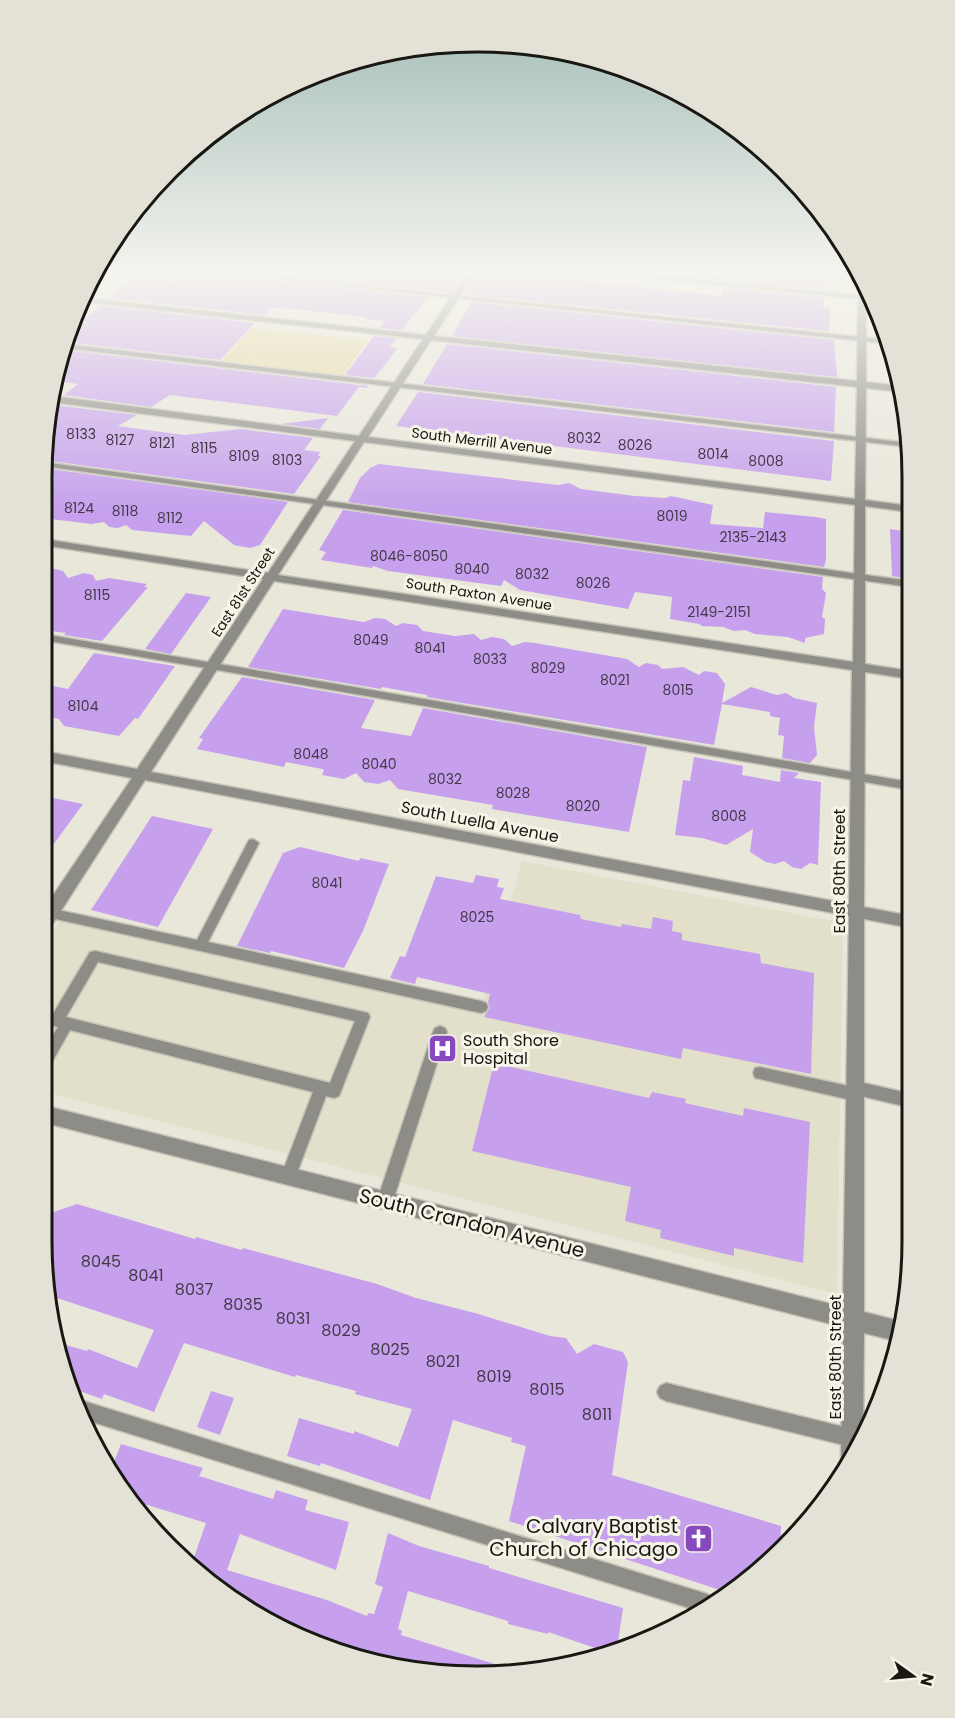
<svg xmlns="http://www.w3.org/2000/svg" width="955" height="1718" font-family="Poppins,sans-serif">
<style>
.built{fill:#e2dfca}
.green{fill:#e4d99d}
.building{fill:#c6a0ed}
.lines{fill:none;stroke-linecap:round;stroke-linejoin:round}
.lane-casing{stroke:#c3c2b6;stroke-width:3}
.street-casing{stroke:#c3c2b6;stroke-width:3}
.lane{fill:#8d8c86;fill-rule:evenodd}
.street{fill:#8d8c86;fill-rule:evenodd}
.labels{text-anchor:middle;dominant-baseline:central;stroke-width:6;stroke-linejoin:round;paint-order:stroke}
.number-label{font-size:14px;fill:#443949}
.far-street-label{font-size:14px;fill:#181712;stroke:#f6f4e7}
.street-label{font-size:16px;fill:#181712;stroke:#f6f4e7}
.poi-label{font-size:16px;fill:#181712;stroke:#f6f4e7;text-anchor:start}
.near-number-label{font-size:16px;fill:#443949}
.near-street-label{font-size:20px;fill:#181712;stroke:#f6f4e7}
.near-poi-label{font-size:20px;fill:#181712;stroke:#f6f4e7;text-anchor:end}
.rim{fill:none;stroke:#181712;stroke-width:3}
</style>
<rect width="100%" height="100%" fill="#e9e7da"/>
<g class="built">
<path d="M669,275H852V292Z"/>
<path d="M522,861L843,923L837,1294L42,1091V948L63,916L481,1007Z"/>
</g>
<path class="green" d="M252,328L368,340L342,376L221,361Z"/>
<g class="building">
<path d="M185,275H219L428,297L402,330L380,328L385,321L365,319L367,317L295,309L272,308L264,315L110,298L136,277L178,282Z"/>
<path d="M305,275H462L451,293L305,278Z"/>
<path d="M475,275H527L722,296L724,288L824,298L823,308L830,309L829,331L464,294Z"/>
<path d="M727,275H826L825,289L726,280Z"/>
<path d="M471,302L834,340L837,377L452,336Z"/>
<path d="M100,306L255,323L220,360L66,342L72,330Z"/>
<path d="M374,336L396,338L390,347L397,348L388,361L374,378L345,375Z"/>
<path d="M447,344L836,387L834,432L423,384Z"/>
<path d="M63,350H64L368,386L366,388L359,387L337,416L170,395L151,407L64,395L78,384L54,381L57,364Z"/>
<path d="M418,392L834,441L831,481L396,426Z"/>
<path d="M53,405L137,415L118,426L184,435L240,429L313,438L304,450L320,452L318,456H321L294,494L43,460L50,408Z"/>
<path d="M328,418L320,429L281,424Z"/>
<path d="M379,464L558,485L569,483L581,489L635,496L666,498L671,496L713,505L710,524L763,528L765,512L816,517L826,519V560L824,567L348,502L360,478L370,468Z"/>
<path d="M43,468L288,502L260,545L250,548L234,545L204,521L191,536L132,530L126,525L118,528L109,527L104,522L91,524L43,518Z"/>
<path d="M343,510L823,577L822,589L826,593L822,617L825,619L824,634L805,638V643L788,637L755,634L745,630L734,631L723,627L702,626L699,624L670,619L672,597L635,592L628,609L520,590L504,580L501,586L388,571L373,566L372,568L321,560L326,552L319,550Z"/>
<path d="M890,529L910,532V579L892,576Z"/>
<path d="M55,569L63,571L68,578L84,573L93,575L96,581L109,578L147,584L144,587H148L102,641L64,635L66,633L43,630V572Z"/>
<path d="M186,593L211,597L171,654L145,649Z"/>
<path d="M283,609L364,622L375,618L385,619L396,626L403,623L417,625L423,631L455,636L474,634L481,640L492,637L504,639L512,646L525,642L535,643L627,659L639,667L646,663L658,665L662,669L683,667L699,675L704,671L717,673L725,684L722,703L751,687L777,695L786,693L794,698L817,703L814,727L817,755L810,763L782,758L784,736L778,735L780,718L770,716V712L722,704L714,745L427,697V695L382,687L381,689L248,667Z"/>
<path d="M94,653L175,666L138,719L135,718L119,736L64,726L59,719L43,716V684L68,689Z"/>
<path d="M242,677L375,700L361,728L411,736L423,708L647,747L629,832L492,809L493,805L398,789L390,780L378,784L364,782L356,773L344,779L322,775L324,770L322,769L286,762L284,767L197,749L203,739L199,738Z"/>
<path d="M694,757L743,766L742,775L780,782L781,770L799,773L794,778L821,782L818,865L810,863L801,869L792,867L784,861L775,864L766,862L750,852L753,829L726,845L702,838L675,835L683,780L690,781Z"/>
<path d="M43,796L83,804L42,860Z"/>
<path d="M152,816L213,829L158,927L91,910Z"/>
<path d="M300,847L359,861L360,858L389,864L363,931L344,968L271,951L270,953L237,946L283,853Z"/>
<path d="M476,875L499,879L497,887L504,888L500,899L580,915L581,919L621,927L622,924L651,929L653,917L673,921L672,931L682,933V940L760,954L761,963L814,973L811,1074L683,1048L681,1059L484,1017L490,1008L488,1002L490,994L417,977L415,984L390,978L400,956L405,957L436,876L473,883Z"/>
<path d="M494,1063L649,1098L652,1092L686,1099L685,1103L743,1116L744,1108L810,1122L803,1263L734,1248V1256L660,1238L661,1230L625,1221L631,1187L472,1151Z"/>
<path d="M77,1204L195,1239L196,1237L242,1250L243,1248L377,1284L416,1298L475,1313L550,1336L566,1338L577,1354L594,1344L623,1352L628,1362L612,1475L781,1526L780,1549L765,1568L726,1592L509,1521L526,1446L511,1442L512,1438L453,1420L430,1500L321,1463L320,1466L287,1456L299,1418L354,1434V1431L398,1447L412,1409L355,1394L356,1391L296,1375L295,1377L184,1343L154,1412L104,1394L102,1399L68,1387L65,1381L59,1343L87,1351L88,1349L137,1368L154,1330L51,1296L42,1240V1216Z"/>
<path d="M211,1391L234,1398L220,1435L197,1427Z"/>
<path d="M121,1444L203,1468L199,1476L273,1499L276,1490L308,1500L305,1510L349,1522L336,1570L240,1534L227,1570L327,1600L367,1616L368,1613L374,1614L383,1587L375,1584L388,1533L419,1546L489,1566V1568L623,1608L617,1649L607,1652L548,1632V1634L508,1624V1621L408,1591L398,1629L402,1631L401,1635L498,1665L496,1674L365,1661L236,1603L189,1559L193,1560L206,1523L128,1499L112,1467Z"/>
</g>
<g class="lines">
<defs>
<g id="lane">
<path d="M238,275H258L890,340L891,344Z"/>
<path d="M713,275H719L717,283L714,285L711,283Z"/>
<path d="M65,344L909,443V447L64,348Z"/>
<path d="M43,462L910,581V587L43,466Z"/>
<path d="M43,634L910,782L911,790L43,640Z"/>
<path d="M253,839L259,843L208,942L481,1001L486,1003L488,1007L486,1011L481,1013L42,916V908L44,907L197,940L249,840Z"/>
<path d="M95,951L368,1013L370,1017L341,1091L339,1096L334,1098L326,1096L294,1181L289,1183L284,1181L281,1176L313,1092L70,1030L47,1071L42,1073V1053L58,1027L42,1023V1011L53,1014L90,952ZM98,962L355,1021L330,1083L66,1017Z"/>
<path d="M440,1026L445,1028L447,1032L393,1201L390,1206L385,1209L380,1206L377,1201L433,1032L435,1028Z"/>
<path d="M760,1067L849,1086L855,1081L912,1094V1108L861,1096L855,1101L760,1079L755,1078L753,1073L755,1068Z"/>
<path d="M666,1383L852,1429L858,1432L861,1438L858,1444L852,1447L666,1401L660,1398L657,1392L660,1386Z"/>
<path d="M80,1400L707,1594L715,1599L696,1610L86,1420L76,1402Z"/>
</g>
<path id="street" d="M465,275H473L434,336L857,381L858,299L633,277L629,275H655L858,295V280L861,278L866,289V295L869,296L871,300H866V382L901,386L902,392L866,388L865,500L910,506V512L865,506V664L910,671V679L865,672L864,907L911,916V928L864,919V1312L903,1322L900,1342L864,1333L863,1437L855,1458L845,1470L841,1461L843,1327L42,1122V1105L843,1307L849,916L145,780L48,931L42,932V912L132,778L43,761V751L137,769L263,579L43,545V539L268,573L355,441L51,402L52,396L359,436L423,339L83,302L85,298L426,335ZM431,340L857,387L855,499L368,437ZM364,442L855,505L853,662L278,575ZM274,581L852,670L849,904L151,772Z"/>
</defs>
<use href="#lane" class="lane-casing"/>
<use href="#street" class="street-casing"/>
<use href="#lane" class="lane"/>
<use href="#street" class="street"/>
</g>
<linearGradient id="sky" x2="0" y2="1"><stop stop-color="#a0bab5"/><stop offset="0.53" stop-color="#f5f4ee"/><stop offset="1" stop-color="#f5f4ee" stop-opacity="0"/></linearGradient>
<rect width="955" height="515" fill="url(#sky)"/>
<defs>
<symbol id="hospital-square" viewBox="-11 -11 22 22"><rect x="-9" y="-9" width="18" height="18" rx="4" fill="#8949be" stroke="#f6f4e7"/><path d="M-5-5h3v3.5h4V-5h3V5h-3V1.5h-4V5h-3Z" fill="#fff"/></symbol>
<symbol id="church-square" viewBox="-11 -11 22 22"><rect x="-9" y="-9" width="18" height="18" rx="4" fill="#8949be" stroke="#f6f4e7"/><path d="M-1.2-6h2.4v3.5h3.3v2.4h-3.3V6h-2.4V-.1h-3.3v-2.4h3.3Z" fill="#fff"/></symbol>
</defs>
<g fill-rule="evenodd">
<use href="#hospital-square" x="426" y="1032" width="33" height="33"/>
<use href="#church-square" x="682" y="1522" width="33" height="33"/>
</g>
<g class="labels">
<g class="number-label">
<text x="81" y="434">8133</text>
<text x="584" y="438">8032</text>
<text x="120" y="440">8127</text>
<text x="162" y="443">8121</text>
<text x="635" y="445">8026</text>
<text x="204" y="448">8115</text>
<text x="713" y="454">8014</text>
<text x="244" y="456">8109</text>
<text x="287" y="460">8103</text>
<text x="766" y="461">8008</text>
<text x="79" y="508">8124</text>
<text x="125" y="511">8118</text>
<text x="672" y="516">8019</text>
<text x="170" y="518">8112</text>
<text x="753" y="537">2135-2143</text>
<text x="409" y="556">8046-8050</text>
<text x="472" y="569">8040</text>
<text x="532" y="574">8032</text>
<text x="593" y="583">8026</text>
<text x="97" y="595">8115</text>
<text x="719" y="612">2149-2151</text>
<text x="371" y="640">8049</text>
<text x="430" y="648">8041</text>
<text x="490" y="659">8033</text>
<text x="548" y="668">8029</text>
<text x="615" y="680">8021</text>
<text x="678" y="690">8015</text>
<text x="83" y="706">8104</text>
<text x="311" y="754">8048</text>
<text x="379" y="764">8040</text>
<text x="445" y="779">8032</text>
<text x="513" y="793">8028</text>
<text x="583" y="806">8020</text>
<text x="729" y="816">8008</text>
<text x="327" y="883">8041</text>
<text x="477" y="917">8025</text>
</g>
<g class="far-street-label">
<text transform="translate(482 441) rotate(7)">South Merrill Avenue</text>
<text transform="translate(243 592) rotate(-57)">East 81st Street</text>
<text transform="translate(479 594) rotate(9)">South Paxton Avenue</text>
</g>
<g class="street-label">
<text transform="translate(480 822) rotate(11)">South Luella Avenue</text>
<text transform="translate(839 871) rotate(-90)">East 80th Street</text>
<text transform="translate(835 1357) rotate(-90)">East 80th Street</text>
</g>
<g class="poi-label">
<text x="463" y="1040">South Shore<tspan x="463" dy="18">Hospital</tspan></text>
</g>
<g class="near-number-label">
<text x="101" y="1261">8045</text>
<text x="146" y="1275">8041</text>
<text x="194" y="1289">8037</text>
<text x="243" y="1304">8035</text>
<text x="293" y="1318">8031</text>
<text x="341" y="1330">8029</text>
<text x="390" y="1349">8025</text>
<text x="443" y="1361">8021</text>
<text x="494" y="1376">8019</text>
<text x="547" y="1389">8015</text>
<text x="597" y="1414">8011</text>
</g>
<g class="near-street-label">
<text transform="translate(472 1223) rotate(14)">South Crandon Avenue</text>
</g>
<g class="near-poi-label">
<text x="678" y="1526">Calvary Baptist<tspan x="678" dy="23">Church of Chicago</tspan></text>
</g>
</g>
<path d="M0 0H955V1718H0ZM477 52H477A425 425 0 0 1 902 477V1241A425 425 0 0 1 477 1666H477A425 425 0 0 1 52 1241V477A425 425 0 0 1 477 52Z" fill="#e4e2d6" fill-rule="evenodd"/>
<path class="rim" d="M477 52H477A425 425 0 0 1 902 477V1241A425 425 0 0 1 477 1666H477A425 425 0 0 1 52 1241V477A425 425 0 0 1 477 52Z"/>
<g transform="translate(913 1676) rotate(105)" stroke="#f6f4e7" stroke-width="4.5" paint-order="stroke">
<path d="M0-4.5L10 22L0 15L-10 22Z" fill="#181712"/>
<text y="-9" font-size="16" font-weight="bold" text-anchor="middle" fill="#181712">N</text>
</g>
</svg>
